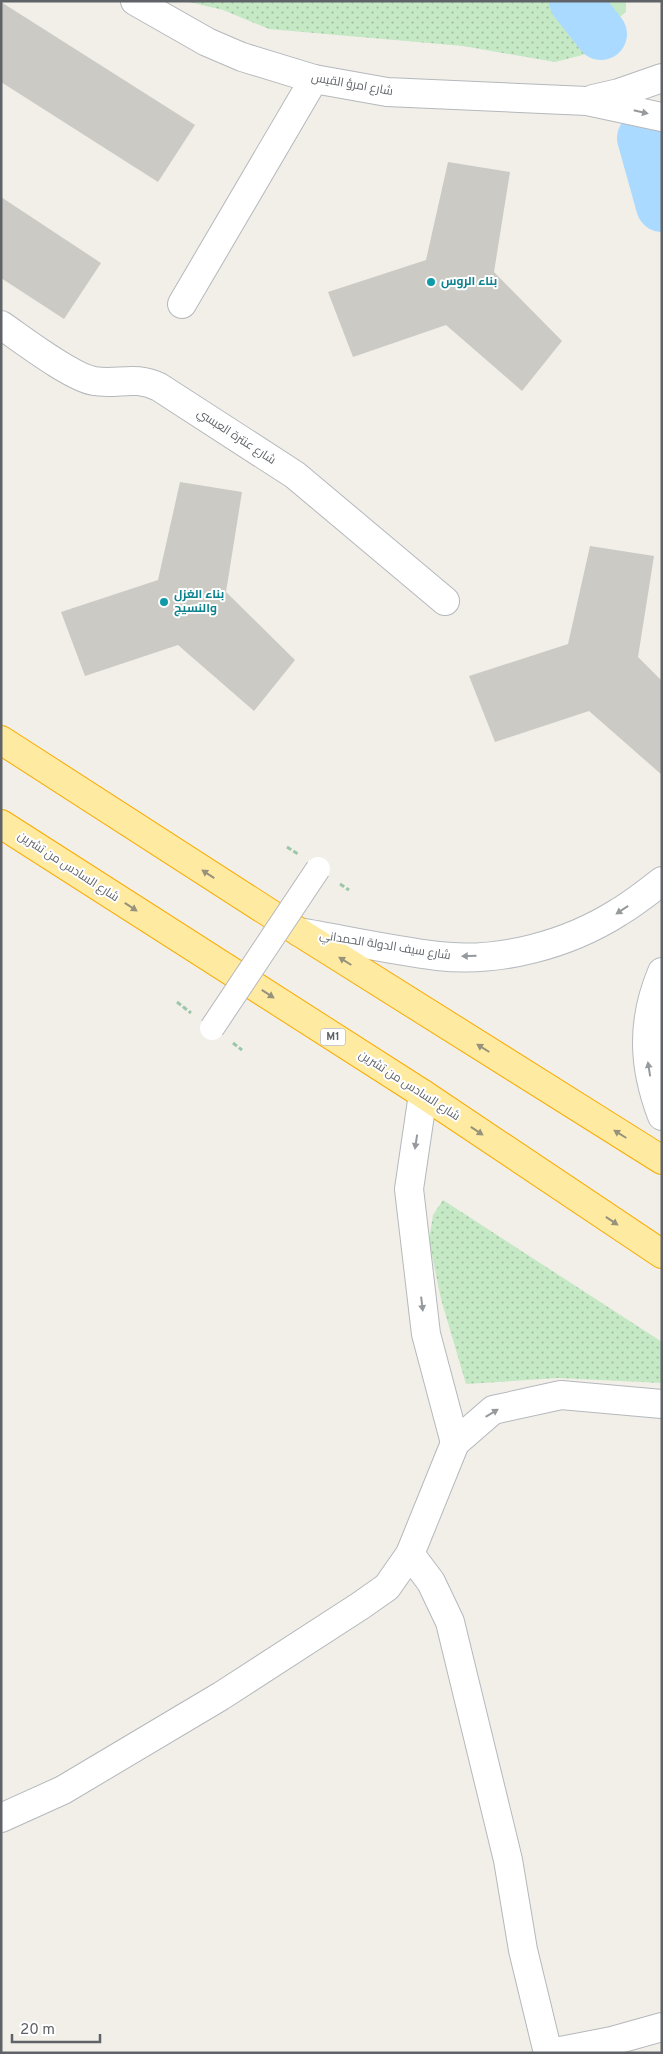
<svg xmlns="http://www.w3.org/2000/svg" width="663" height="2054" font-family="Overpass,Cairo,sans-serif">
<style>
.grass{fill:url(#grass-dots)}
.park{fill:url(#park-tufts)}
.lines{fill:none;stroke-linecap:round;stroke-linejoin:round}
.river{stroke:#aadaff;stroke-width:52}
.building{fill:#cccac5}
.minor-casing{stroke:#b5b8bc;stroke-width:30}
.tertiary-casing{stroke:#b5b8bc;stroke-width:30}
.secondary-casing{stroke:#b6babf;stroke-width:30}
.trunk-casing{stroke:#f9ab00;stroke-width:30}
.path{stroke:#9cc7a9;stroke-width:3;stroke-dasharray:5 2.5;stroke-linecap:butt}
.minor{stroke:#fff;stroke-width:28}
.tertiary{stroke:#fff;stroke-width:28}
.secondary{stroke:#fff;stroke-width:28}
.trunk{stroke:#feeaa1;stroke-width:28}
.pedestrian-bridge-casing{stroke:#b5b8bc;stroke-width:26;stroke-linecap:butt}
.pedestrian-bridge{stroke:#fff;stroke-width:24}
.oneway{fill:#979a9d}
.oneway2{fill:#97927c}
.culture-dot{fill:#0f9aa8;stroke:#fff;stroke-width:2}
.labels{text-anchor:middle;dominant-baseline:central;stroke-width:4;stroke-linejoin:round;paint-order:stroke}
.shield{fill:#fff;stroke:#8f9295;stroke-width:1}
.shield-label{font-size:11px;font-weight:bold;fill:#5f6368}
.street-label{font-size:12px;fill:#5f6368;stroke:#fff}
.culture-label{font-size:12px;font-weight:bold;fill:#0d838f;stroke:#fff;text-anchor:start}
</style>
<defs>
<pattern id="grass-dots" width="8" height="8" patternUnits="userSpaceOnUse" patternTransform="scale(1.25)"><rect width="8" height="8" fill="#c5e8c5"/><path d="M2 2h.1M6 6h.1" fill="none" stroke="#a3c0a4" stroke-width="1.8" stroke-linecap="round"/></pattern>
<pattern id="park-tufts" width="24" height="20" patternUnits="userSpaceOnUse" patternTransform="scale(1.25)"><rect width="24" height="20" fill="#c5e8c5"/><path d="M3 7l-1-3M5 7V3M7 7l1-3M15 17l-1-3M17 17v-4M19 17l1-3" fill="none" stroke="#a3c0a4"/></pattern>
</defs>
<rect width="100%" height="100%" fill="#f1efe8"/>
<g class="grass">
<path d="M185,1H561L574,18L590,53L555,62L463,46L269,29L223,10Z"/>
<path d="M443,1200L662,1342V1383L558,1378L466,1384L441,1299L429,1241L433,1215Z"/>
</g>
<path class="park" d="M595,1H626V12L612,23Z"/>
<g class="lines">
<g class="river">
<path d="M575,1L601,34"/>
<path d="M643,138L662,206"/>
</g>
</g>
<g class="building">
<path d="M1,2L195,125L158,182L1,82Z"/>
<path d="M448,162L510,172L494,272L562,341L522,391L446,325L353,357L328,292L426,260Z"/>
<path d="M1,197L101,263L64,319L1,278Z"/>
<path d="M180,482L242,492L226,592L295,660L254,711L178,645L85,676L61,612L158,580Z"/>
<path d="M590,546L654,556L638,657L662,681V775L589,711L495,742L469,676L568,644Z"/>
</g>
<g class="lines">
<defs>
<g id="minor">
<path d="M182,304L314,79"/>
<path d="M1,325C23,340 71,377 94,381C118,385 135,375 159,387L295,475L445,601"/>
<path d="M410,1554L431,1582L450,1622L508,1860L523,1950L548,2053"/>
<path d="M550,2053L612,2041L662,2027"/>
</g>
<g id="tertiary">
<path d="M135,1L207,42L242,57L314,79L387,92L587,101L662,117"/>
<path d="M593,99L619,93L662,78"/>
<path d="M423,1094L409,1189L426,1334L455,1443"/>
<path d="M1,1818L63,1790L221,1696L360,1606L387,1587L410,1554L455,1443L493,1410L561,1395L662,1404"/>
</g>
<g id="secondary">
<path d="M299,932C345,940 391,950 438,956C499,963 567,945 619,912C634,903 648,892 662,881"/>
<path d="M662,972C641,1022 643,1066 662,1116"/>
</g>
<g id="trunk">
<path d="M1,740L299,932L662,1160"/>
<path d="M1,824L423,1094L662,1254"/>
</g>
</defs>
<use href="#minor" class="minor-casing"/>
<use href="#tertiary" class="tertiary-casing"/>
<use href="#secondary" class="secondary-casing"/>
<use href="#trunk" class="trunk-casing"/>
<g class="path">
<path d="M287,847L298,854"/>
<path d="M340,884L349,890"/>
<path d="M177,1002L191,1013"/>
<path d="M233,1043L242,1050"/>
</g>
<use href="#minor" class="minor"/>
<use href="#tertiary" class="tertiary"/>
<use href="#secondary" class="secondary"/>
<use href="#trunk" class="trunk"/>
<defs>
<path id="pedestrian-bridge" d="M212,1028L318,869"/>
</defs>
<use href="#pedestrian-bridge" class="pedestrian-bridge-casing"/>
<use href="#pedestrian-bridge" class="pedestrian-bridge"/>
</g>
<defs><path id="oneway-solid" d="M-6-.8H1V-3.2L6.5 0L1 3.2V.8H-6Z" transform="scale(1.25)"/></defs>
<g class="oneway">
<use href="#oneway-solid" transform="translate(641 112) rotate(13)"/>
<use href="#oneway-solid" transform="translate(622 910) rotate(146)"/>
<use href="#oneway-solid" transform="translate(469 956) rotate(179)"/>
<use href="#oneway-solid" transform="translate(649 1069) rotate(-99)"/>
<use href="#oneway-solid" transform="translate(416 1142) rotate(99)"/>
<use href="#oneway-solid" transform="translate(422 1304) rotate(83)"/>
<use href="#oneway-solid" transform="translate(492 1413) rotate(-31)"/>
</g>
<g class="oneway2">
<use href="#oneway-solid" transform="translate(208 874) rotate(-147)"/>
<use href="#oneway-solid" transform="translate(131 907) rotate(33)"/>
<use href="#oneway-solid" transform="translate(345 961) rotate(-148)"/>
<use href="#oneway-solid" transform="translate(268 994) rotate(33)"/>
<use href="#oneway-solid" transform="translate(483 1048) rotate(-148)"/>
<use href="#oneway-solid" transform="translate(477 1131) rotate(34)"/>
<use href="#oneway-solid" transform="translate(620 1134) rotate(-148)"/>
<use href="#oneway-solid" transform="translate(612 1221) rotate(34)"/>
</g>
<g class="culture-dot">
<circle cx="431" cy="282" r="5"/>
<circle cx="164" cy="602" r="5"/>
</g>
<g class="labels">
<rect class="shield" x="320.5" y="1028.5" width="25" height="17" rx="4"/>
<g class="shield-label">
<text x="333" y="1037">M1</text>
</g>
<g class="street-label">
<text transform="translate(352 85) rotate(10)">شارع امرؤ القيس</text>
<text transform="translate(236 437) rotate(33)">شارع عنترة العبسي</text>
<text transform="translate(68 867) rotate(33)">شارع السادس من تشرين</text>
<text transform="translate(385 946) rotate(9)">شارع سيف الدولة الحمداني</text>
<text transform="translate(409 1086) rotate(33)">شارع السادس من تشرين</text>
</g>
<g class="culture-label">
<text x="441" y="282">بناء الروس</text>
<text x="174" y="595">بناء الغزل<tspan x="174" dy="14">والنسيج</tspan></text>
</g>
</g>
<rect width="663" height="2054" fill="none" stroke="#5f6368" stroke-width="5"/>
<path d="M12 2034v8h88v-8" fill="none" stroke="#5f6368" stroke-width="2.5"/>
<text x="20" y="2034" font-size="15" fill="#5f6368" stroke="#ffffff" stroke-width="4" paint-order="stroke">20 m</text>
</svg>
